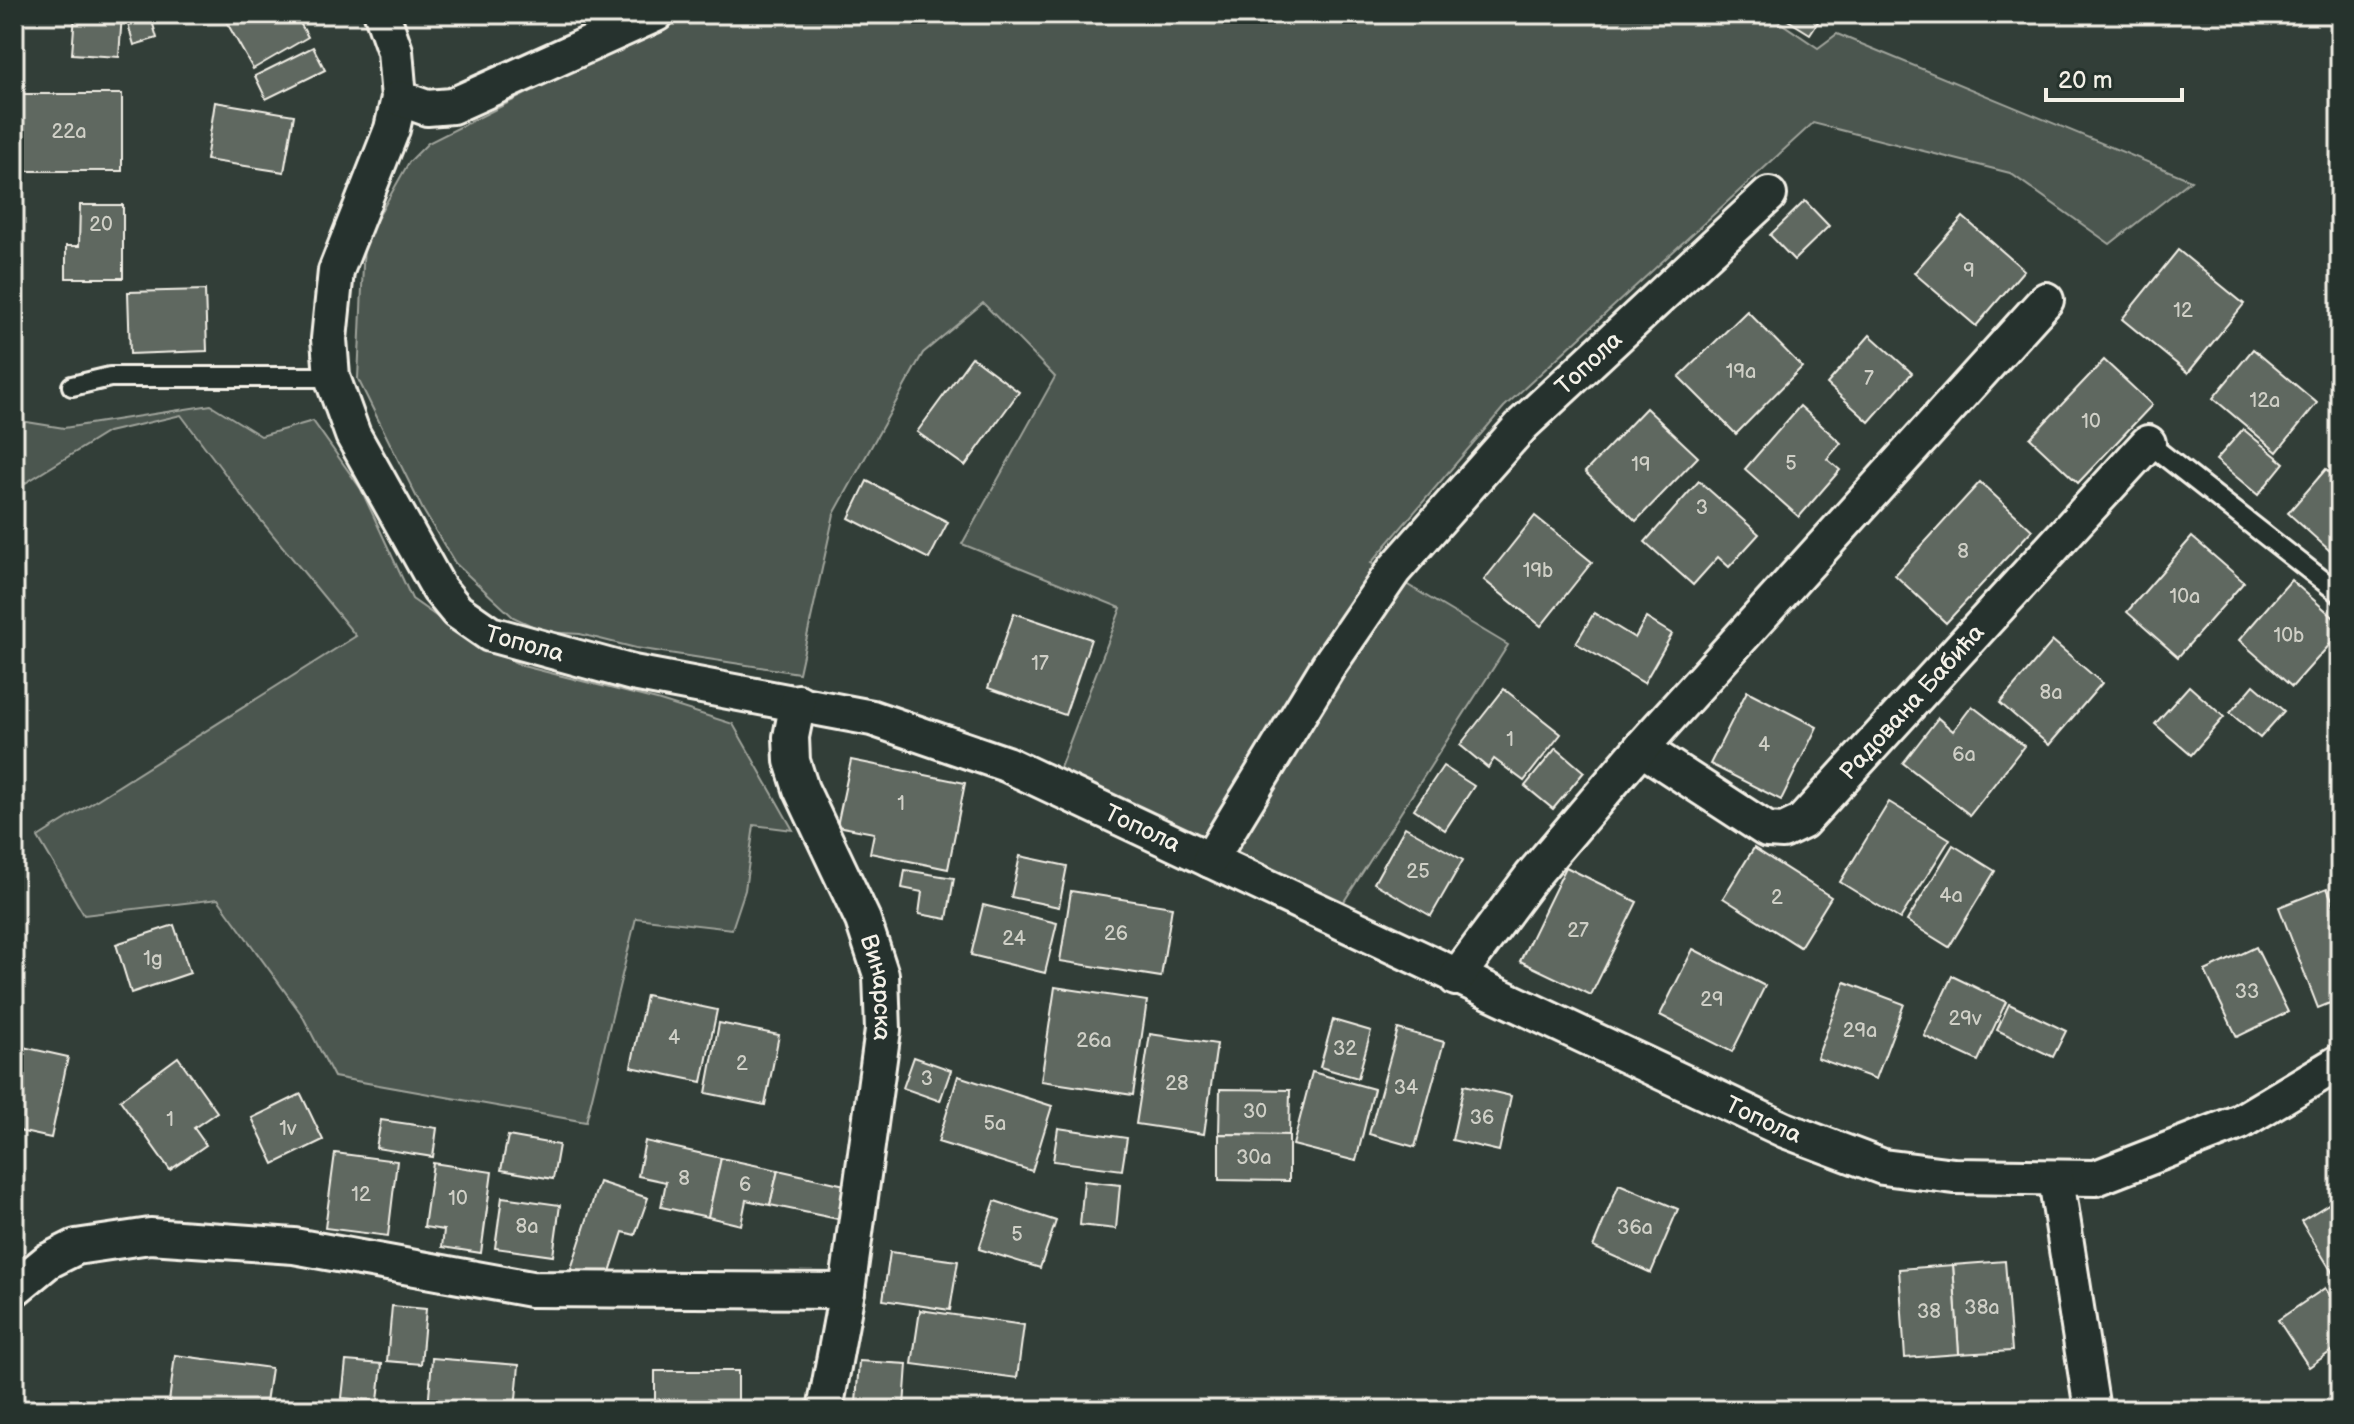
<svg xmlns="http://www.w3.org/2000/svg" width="2354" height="1424" font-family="'Balsamiq Sans',sans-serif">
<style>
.green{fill:#4c564f;stroke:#a0a49c;stroke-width:2}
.building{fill:#5f6861;stroke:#f4f1e8;stroke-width:2}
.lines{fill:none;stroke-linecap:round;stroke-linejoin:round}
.service-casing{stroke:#f4f1e8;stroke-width:24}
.minor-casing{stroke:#f4f1e8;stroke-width:40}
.service{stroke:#26332d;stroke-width:18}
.minor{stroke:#26332d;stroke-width:34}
.labels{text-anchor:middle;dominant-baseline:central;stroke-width:7;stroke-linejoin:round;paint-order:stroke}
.number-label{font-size:20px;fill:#cfcfc6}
.street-label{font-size:24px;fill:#f4f1e8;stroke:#26332d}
</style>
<rect width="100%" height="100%" fill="#323e38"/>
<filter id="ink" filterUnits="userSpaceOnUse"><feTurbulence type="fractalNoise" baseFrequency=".0125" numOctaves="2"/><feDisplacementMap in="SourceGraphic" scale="16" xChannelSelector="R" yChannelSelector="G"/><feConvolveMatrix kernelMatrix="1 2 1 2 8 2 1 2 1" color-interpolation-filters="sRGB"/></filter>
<g filter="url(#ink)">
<g class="green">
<path d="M685,14H1768L1818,48L1837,34L2191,180L2110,244L2010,173L1813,123L1504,407L1371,563L1508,645L1334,917L1053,786L1121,608L962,544L1055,377L983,303L923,353L834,514L799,673L636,648L580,634L545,632L513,617L455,563L423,510L358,379L364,242L409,162L428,143Z"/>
<path d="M211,405L261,436L313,421L361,489L412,599L473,642L523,666L657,700L733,724L793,830L754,825L745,890L732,929L636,918L586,1122L334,1077L302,1015L218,899L84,915L38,837L356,636L250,507L181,415L108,432L14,490V420L64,428Z"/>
</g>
<g class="building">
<path d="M75,14H122L119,57L72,54Z"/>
<path d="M125,14H150L157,38L134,45Z"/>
<path d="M222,14H295L308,37L253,69Z"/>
<path d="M1778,14H1823L1810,34Z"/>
<path d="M313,47L325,70L266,99L255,76Z"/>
<rect x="16" y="94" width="106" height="77"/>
<path d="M215,102L294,115L284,172L206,160Z"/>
<path d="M14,201H19L16,274H14Z"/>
<path d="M1805,201L1829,226L1794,260L1770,235Z"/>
<path d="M80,205H123V278H66V246H79Z"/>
<path d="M1963,217L2024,270L1976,326L1914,273Z"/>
<path d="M2178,250L2244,304L2188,373L2122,319Z"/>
<path d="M205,290L207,351L130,354L128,292Z"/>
<path d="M1747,311L1802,367L1736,434L1679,377Z"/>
<path d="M1870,335L1912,373L1869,422L1827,384Z"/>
<path d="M2253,349L2317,403L2277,452L2213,398Z"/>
<path d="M972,357L1019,392L965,466L917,432Z"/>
<path d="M2104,360L2152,405L2078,483L2030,438Z"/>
<path d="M1800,406L1841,443L1827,459L1840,470L1799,517L1745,469Z"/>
<path d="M1646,408L1698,457L1636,521L1585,472Z"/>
<path d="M2243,429L2284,463L2258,495L2216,460Z"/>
<path d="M2326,469L2340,482V560L2288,513Z"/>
<path d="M867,481L948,522L929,559L849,518Z"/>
<path d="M1699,481L1759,534L1729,567L1718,557L1693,585L1645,542Z"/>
<path d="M1980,482L2032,530L1946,623L1895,575Z"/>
<path d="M1535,516L1592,562L1541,626L1484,580Z"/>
<path d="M2192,537L2244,582L2178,657L2127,612Z"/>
<path d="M2291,580L2340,623V633L2292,687L2239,640Z"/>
<path d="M1014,613L1091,639L1065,715L988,688Z"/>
<path d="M1594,613L1635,638L1646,618L1672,634L1644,683L1576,643Z"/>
<path d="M2053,641L2102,683L2049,745L2000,703Z"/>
<path d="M2254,685L2284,711L2260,738L2230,713Z"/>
<path d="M2189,686L2224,717L2191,755L2155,724Z"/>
<path d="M1504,689L1561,734L1524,781L1494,759L1488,768L1460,745Z"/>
<path d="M1747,691L1817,727L1781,800L1710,764Z"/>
<path d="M1972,706L2024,746L1970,815L1903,763L1938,718L1953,731Z"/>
<path d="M1556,748L1584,772L1553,809L1525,786Z"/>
<path d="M851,760L965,783L948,869L870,853L874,833L837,826Z"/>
<path d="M1443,766L1474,786L1445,830L1414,809Z"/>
<path d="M1889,802L1950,839L1900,919L1840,882Z"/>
<path d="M1405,827L1463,860L1431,916L1374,883Z"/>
<path d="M1953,845L1995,871L1949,947L1907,921Z"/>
<path d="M1754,848L1831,897L1800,947L1723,898Z"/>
<path d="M1020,856L1067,866L1059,907L1011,897Z"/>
<path d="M1566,867L1637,902L1591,995L1520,961Z"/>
<path d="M905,870L954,878L947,919L919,914L922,892L902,888Z"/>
<path d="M2327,888L2336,909L2340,907V999L2318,1008L2279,907Z"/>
<path d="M1071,891L1172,907L1161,977L1060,961Z"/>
<path d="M983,905L1057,923L1045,973L971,955Z"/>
<path d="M174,925L190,973L131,993L116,944Z"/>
<path d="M2256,947L2288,1012L2237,1037L2205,971Z"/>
<path d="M1693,949L1765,986L1732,1052L1660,1015Z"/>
<path d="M1952,976L2006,1002L1978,1061L1924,1036Z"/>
<path d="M1845,982L1904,1004L1876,1079L1817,1058Z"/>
<path d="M1055,987L1147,1001L1133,1095L1041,1081Z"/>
<path d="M646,995L717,1010L702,1082L631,1067Z"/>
<path d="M2009,1004L2066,1031L2053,1057L1997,1030Z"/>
<path d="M1333,1020L1371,1031L1358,1078L1320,1067Z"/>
<path d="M719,1023L779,1035L765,1105L706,1093Z"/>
<path d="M1398,1029L1444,1042L1415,1147L1369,1134Z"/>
<path d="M1150,1034L1217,1044L1204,1134L1136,1124Z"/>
<path d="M14,1045L68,1057L51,1138L14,1130Z"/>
<path d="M178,1057L217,1112L194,1128L206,1145L170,1170L120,1100Z"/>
<path d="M914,1057L951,1070L940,1101L903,1088Z"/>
<path d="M1312,1072L1374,1089L1356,1161L1293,1145Z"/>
<path d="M958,1076L1052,1106L1032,1171L938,1142Z"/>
<path d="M1464,1085L1511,1096L1499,1151L1452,1140Z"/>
<path d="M1220,1089L1290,1090L1289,1135L1219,1134Z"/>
<path d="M301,1094L323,1140L274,1164L252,1118Z"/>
<path d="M381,1120L437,1128L433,1157L376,1148Z"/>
<path d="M1058,1128L1127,1138L1122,1170L1053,1161Z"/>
<path d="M1219,1134L1289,1135V1181L1219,1180Z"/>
<path d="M508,1136L559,1145L553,1179L501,1170Z"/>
<path d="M645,1141L721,1158L708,1217L661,1207L666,1182L638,1176Z"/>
<path d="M335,1153L397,1161L388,1236L325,1228Z"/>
<path d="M721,1158L778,1170L770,1205L746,1200L741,1225L708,1217Z"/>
<path d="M433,1163L492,1172L481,1253L442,1247L444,1230L424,1227Z"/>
<path d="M778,1170L845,1185L838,1219L770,1205Z"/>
<path d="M1084,1181L1120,1185L1116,1229L1080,1225Z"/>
<path d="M599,1182L648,1198L635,1235L623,1232L607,1281L571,1269Z"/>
<path d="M1619,1184L1678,1209L1651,1273L1593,1247Z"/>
<path d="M502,1197L560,1205L553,1256L495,1248Z"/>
<path d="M2340,1197V1274L2335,1277L2301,1221Z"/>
<path d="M995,1201L1056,1221L1040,1268L979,1249Z"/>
<path d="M890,1252L958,1261L950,1310L883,1300Z"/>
<path d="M2005,1261L2012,1351L1959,1354L1953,1265Z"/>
<path d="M1953,1265L1959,1354L1905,1358L1899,1269Z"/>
<path d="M2325,1288L2340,1310V1345L2309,1367L2278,1320Z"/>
<path d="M392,1306L426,1309L421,1364L387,1361Z"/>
<path d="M920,1310L1024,1325L1017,1378L912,1364Z"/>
<path d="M175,1355L271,1368L265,1410H168Z"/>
<path d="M432,1358L519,1365L515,1410H428Z"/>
<path d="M346,1361L382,1364L378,1401L342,1398Z"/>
<path d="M859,1361L907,1364L904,1407L856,1403Z"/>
<rect x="655" y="1371" width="83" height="39"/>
</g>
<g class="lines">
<defs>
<g id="service">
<path d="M72,386L110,377H332"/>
<path d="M2148,443L2340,594"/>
</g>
<g id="minor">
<path id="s1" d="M382,14L395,51L399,98L392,129L336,271L329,339L332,377L353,435L439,589L457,611L490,634L633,673L872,718L1006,764L1785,1130L1883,1167L1954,1176L2096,1178L2240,1122L2340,1062"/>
<path d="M399,98L427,108L452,106L656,14"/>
<path id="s2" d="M798,702L791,737L792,761L801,789L863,920L881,975L883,1030L847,1291L825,1410"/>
<path id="s3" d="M1641,748L1767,830L1783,831L1802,822L2148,443"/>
<path id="s4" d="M1210,860L1329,665L1394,570L1523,424L1769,195"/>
<path d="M1456,978L1532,876L1641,748L2046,300"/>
<path d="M2056,1179L2092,1410"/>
<path d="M14,1289L48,1261L76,1247L150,1236L294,1246L531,1289L847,1291"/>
</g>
</defs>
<use href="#service" class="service-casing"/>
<use href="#minor" class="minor-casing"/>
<use href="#service" class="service"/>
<use href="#minor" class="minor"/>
</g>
</g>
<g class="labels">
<g class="number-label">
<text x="69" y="132">22a</text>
<text x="101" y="225">20</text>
<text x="1969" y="271">9</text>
<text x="2183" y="311">12</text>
<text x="1741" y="372">19a</text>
<text x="1869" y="379">7</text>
<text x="2265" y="401">12a</text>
<text x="2091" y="422">10</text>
<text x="1791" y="464">5</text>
<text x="1641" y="465">19</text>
<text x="1702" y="508">3</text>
<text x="1963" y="552">8</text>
<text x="1538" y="571">19b</text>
<text x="2185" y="597">10a</text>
<text x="2289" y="636">10b</text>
<text x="1040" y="664">17</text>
<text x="2051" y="693">8a</text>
<text x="1510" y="740">1</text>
<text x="1764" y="745">4</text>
<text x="1964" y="755">6a</text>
<text x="901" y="804">1</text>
<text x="1418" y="872">25</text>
<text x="1951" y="896">4a</text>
<text x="1777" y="898">2</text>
<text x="1578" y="931">27</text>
<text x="1116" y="934">26</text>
<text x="1014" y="939">24</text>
<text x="153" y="959">1g</text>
<text x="2247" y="992">33</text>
<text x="1712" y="1000">29</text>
<text x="1965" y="1019">29v</text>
<text x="1860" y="1031">29a</text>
<text x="674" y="1038">4</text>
<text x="1094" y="1041">26a</text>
<text x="1345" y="1049">32</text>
<text x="742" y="1064">2</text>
<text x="927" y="1079">3</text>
<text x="1177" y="1084">28</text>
<text x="1406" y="1088">34</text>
<text x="1255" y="1112">30</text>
<text x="1482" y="1118">36</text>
<text x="170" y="1120">1</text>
<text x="995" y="1124">5a</text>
<text x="288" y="1129">1v</text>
<text x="1254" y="1158">30a</text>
<text x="684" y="1179">8</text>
<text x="745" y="1185">6</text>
<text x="361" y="1195">12</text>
<text x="458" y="1199">10</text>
<text x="527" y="1227">8a</text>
<text x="1635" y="1228">36a</text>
<text x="1017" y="1235">5</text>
<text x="1982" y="1308">38a</text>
<text x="1929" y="1312">38</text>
</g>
<g class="street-label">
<text stroke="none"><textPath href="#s4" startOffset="628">Топола</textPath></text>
<text stroke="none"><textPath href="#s1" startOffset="720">Топола</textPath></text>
<text stroke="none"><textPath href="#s3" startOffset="350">Радована Бабића</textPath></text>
<text stroke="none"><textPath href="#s1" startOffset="1368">Топола</textPath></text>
<text stroke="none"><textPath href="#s2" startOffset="304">Винарска</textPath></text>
<text stroke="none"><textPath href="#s1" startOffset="2054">Топола</textPath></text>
</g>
</g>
<rect width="2354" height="1424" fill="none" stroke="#26332d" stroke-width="48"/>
<rect x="24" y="24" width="2306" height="1376" fill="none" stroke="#f4f1e8" stroke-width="3" filter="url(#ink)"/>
<path d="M2046 88v12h136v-12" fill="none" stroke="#f4f1e8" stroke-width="4"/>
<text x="2058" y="88" font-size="24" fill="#f4f1e8" stroke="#26332d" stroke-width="6" paint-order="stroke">20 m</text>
</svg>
